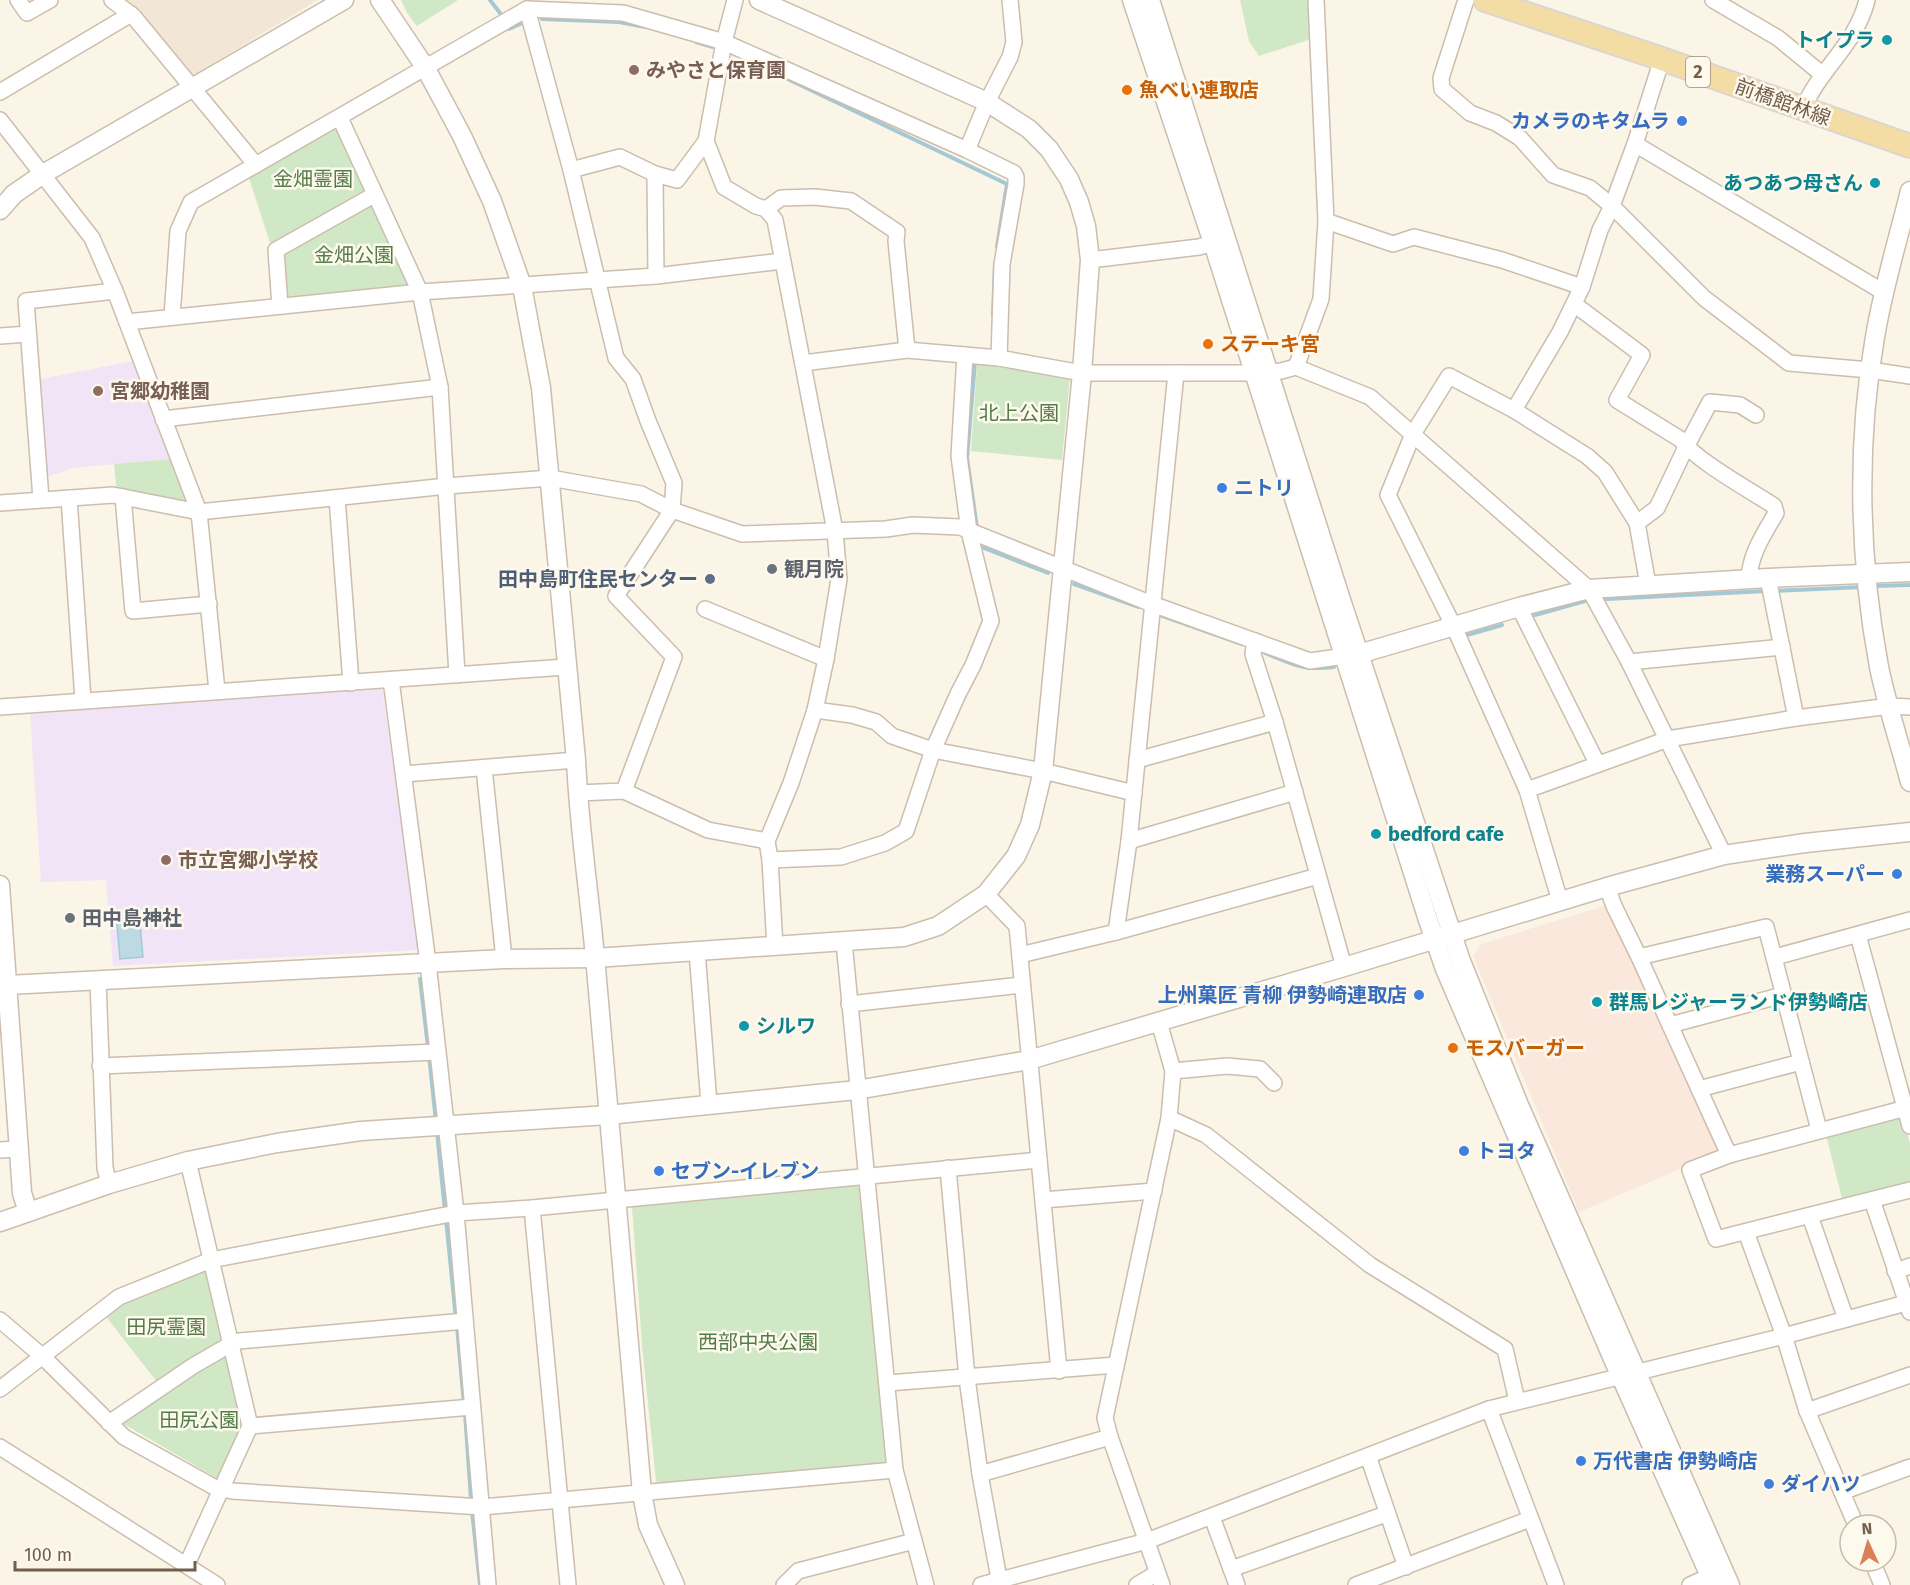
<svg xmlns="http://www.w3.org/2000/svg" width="1910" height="1585" font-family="'Fira Sans','Noto Sans JP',sans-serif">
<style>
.residential{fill:#f2e7d6}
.commercial{fill:#fae8dc}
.education{fill:#f2e4f7}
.green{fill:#d1e8c7}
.water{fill:#bddae3;stroke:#a4c9d4;stroke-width:1.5}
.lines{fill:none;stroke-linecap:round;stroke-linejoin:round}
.stream{stroke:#a4c9d4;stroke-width:4}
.minor-casing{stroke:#ccbdae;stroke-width:18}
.tertiary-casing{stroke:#ccbdae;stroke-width:21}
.primary-casing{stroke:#dbd5d1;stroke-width:26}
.minor{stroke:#fff;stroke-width:15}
.tertiary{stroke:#fff;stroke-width:18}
.primary{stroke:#f4dda5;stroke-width:22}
.culture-dot{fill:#0f9aa8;stroke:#fef9ed;stroke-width:2}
.education-dot{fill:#8d6e63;stroke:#fef9ed;stroke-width:2}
.food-dot{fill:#e8710a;stroke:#fef9ed;stroke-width:2}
.shop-dot{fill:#3f7fe0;stroke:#fef9ed;stroke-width:2}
.worship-dot{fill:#6b7280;stroke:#fef9ed;stroke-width:2}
.service-dot{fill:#5c6f8a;stroke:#fef9ed;stroke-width:2}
.labels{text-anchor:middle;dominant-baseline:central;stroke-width:5;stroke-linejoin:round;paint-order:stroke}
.shield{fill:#fef9ed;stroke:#9d8c7d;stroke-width:1.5}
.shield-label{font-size:18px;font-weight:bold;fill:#735e4d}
.culture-label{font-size:20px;font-weight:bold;fill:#0d838f;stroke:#fef9ed;text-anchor:start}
.education-label{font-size:20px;font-weight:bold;fill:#785e54;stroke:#fef9ed;text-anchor:start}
.food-label{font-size:20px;font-weight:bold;fill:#c56008;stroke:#fef9ed;text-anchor:start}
.street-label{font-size:20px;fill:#735e4d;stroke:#fef9ed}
.shop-label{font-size:20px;font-weight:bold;fill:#366cbe;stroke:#fef9ed;text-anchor:start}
.park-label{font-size:20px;fill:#547d49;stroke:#fef9ed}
.worship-label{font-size:20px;font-weight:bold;fill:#5b616d;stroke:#fef9ed;text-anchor:start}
.service-label{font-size:20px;font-weight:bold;fill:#4e5e75;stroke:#fef9ed;text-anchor:end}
</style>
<rect width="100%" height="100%" fill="#fbf5e7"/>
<path class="residential" d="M123,0H318L192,76Z"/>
<path class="commercial" d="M1608,905L1676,1058L1722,1151L1579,1212L1473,956L1481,944Z"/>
<g class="education">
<path d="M133,361L171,459L73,468L44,478L36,380Z"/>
<path d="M382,688L419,950L113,966L106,880L41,882L30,714Z"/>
</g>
<g class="green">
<path d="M401,0H458L417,26L407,13Z"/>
<path d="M1240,0H1309L1311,39L1259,56L1249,41Z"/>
<path d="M338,126L366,187L363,193L271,246L248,175L331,127Z"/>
<path d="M369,204L374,206L410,283L406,288L289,299L285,296L282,251Z"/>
<path d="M983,362L1070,377L1062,460L971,451L977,366Z"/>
<path d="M171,459L186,499L182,506L117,493L114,464Z"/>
<path d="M1898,1116L1903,1118L1910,1144V1185L1843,1202L1826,1135Z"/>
<path d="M855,1184L859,1188L887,1460L883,1464L659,1485L656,1481L642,1345L632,1207L634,1203Z"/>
<path d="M203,1270L208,1272L222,1334L220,1340L157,1382L104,1314L120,1301Z"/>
<path d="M222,1354L228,1358L243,1429L220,1480L122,1423Z"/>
</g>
<path class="water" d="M139,912L143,957L120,959L116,913Z"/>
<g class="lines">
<g class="stream">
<path d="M490,0L500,13"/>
<path d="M542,19L619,22L645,27"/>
<path d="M509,29L520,24"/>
<path d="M696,42L713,47"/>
<path d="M771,71L1007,184L997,247"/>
<path d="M993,315L995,263"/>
<path d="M975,362L967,458L977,528"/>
<path d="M979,542V546L1048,573"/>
<path d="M1074,584L1139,607"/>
<path d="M1874,586L1910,585"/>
<path d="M1775,591L1863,587"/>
<path d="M1606,599L1767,591"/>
<path d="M1160,615L1242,644"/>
<path d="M1535,615L1585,601"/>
<path d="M1467,635L1502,625"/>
<path d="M1265,653C1293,664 1302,671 1334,667"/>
<path d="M420,979L428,1047"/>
<path d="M429,1055L436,1122"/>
<path d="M437,1132L445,1211"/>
<path d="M446,1219L456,1319"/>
<path d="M457,1326L464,1405"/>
<path d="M465,1413L471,1499"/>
<path d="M472,1511L480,1585"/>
</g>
<defs>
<g id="minor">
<path d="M18,0L27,13L50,0"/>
<path d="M112,0L134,17L256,165"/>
<path d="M1466,0L1441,78L1442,89L1470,113L1496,123L1520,138L1553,175L1590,188L1612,206L1704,298L1789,363L1870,370L1910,376"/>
<path d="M1713,0L1778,38L1823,75"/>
<path d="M527,9L571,170L616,358L633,379L648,421L674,483L672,510L616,596L674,657L624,791"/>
<path d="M0,92L131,14"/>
<path d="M1803,109C1820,68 1856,45 1867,0"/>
<path d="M340,118L420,292L440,387L457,675"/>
<path d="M0,120L92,238L115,291L199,512L217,691"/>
<path d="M706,141L724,187L756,206L766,209L775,220L835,531L839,579L826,659L815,710L791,783L767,841L770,860L775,947"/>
<path d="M1635,144L1885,293"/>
<path d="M967,150L987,102L1010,57L1014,42L1010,0"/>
<path d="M571,170L620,157L655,174L677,180L706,141L724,42L735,0"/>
<path d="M655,174L656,276"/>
<path d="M766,209L781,198L815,197L851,201L897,232L896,241L907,350L999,358L1082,373H1255L1281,371L1296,367L1370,397L1589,589L1629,662L1724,855"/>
<path d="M1326,221L1393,244L1414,237L1502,260L1582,287"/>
<path d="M1090,260L1199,247L1213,243"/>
<path d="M1574,304L1642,355L1617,400L1680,439C1698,462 1748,489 1774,506L1776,513C1764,534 1750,554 1749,579"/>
<path d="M280,306L276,250L374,195"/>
<path d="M172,317L178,231L191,202L527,9L623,13L724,42L967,150L1014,173L1016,177V184L1002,264L999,358"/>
<path d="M127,322L420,292L656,276L782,261"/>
<path d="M0,336L28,334"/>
<path d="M803,363L907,350"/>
<path d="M1296,367L1321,299L1326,221L1316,0"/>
<path d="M1514,410L1560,332L1582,287L1600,230L1612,206L1635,144L1662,59"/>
<path d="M163,419L440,387"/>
<path d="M123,497L133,611L209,604"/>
<path d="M69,498L83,700"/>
<path d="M337,498L351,683"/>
<path d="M41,499L26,301L115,291"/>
<path d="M0,503L113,495L199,512L447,486L550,478L641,494L672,510L742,534L886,529L913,525L960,527L1152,604L1310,661L1345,656"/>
<path d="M1637,523L1657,508L1686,447L1710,402L1740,405L1756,415"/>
<path d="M1768,578L1796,718"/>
<path d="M1519,607L1597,763"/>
<path d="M705,609L826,659"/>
<path d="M1255,641L1253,654L1275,722L1344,967"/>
<path d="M1629,662L1782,647"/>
<path d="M391,680L428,963L456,1213L488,1585"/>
<path d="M0,707L566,667"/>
<path d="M815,710L852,715L876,722L892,736L933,750L1043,771L1134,793"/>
<path d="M1137,760L1275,722"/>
<path d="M484,768L504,959"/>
<path d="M404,774L576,760"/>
<path d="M1527,790L1668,739L1796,718L1890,706L1910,707"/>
<path d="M578,793L624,791L708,830L767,841"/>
<path d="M1129,841L1295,792"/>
<path d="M770,860L841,857L885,843L906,831L933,750L958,694L973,665L991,621L969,531L959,456L965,355"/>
<path d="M1607,887L1614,906L1639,957L1729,1155"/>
<path d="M986,894L1017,926L1059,1371"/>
<path d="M1560,901L1527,790L1454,627L1388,495L1413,434L1449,376L1514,410L1587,456L1605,472L1637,523L1648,585"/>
<path d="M1116,932L1129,841L1176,373"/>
<path d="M1858,935L1910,1126"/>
<path d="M844,942L895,1470L926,1585"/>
<path d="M697,951L709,1104"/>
<path d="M1020,955L1116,932L1318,876"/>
<path d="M1639,957L1766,927L1819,1130"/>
<path d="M1775,957L1910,920"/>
<path d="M98,980L105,1168L109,1184"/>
<path d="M849,1004L1021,985"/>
<path d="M1159,1022L1173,1071L1169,1118L1105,1418L1110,1437L1162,1585"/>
<path d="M1670,1025L1783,995"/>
<path d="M100,1066L438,1052"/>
<path d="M1173,1071L1227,1066L1260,1069L1274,1083"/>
<path d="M1699,1089L1801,1062"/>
<path d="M1910,1107L1729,1155L1690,1170L1716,1239L1910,1190"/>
<path d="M1169,1118L1206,1135L1370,1265L1505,1349L1517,1401"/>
<path d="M0,1150L18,1149"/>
<path d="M948,1168L967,1378L980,1474L999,1579"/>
<path d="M1043,1200L1154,1191"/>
<path d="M1872,1200L1910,1312"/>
<path d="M532,1208L568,1585"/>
<path d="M1810,1216L1846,1319"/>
<path d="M1746,1232L1784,1336L1807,1411L1856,1525"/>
<path d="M1895,1271L1910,1266"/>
<path d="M0,1320L42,1356L124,1437L214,1487L232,1491L482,1507L895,1470"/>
<path d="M888,1383L1116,1365"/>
<path d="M0,1389L119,1297L211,1260L456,1213L532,1208L1039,1160"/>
<path d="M1489,1409L1556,1585"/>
<path d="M1807,1411L1910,1375"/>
<path d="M109,1423L193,1366L231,1344L239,1341L465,1321"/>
<path d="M250,1426L472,1407"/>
<path d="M0,1447L217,1585"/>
<path d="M1368,1456L1406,1567"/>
<path d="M980,1474L1110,1437"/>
<path d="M1842,1492L1910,1467"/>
<path d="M1212,1517L1237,1585"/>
<path d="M1872,1561L1882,1585"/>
<path d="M187,1564L250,1426L188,1161"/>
<path d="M1231,1569L1386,1514"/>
<path d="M784,1585L798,1571L914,1541"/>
<path d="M981,1585L1147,1541L1489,1409L1784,1336L1906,1303"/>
<path d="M1137,1585L1157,1573"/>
<path d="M1356,1585L1530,1519"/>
<path d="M1690,1585L1710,1576"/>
</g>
<g id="tertiary">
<path d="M380,0L425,67L462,136L492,201L522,286L541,388L576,760C579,829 590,898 596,968C610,1143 626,1318 642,1493L648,1525L675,1585"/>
<path d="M1132,0L1213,243L1428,920L1445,969L1613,1359L1714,1585"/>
<path d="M1150,0L1342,603L1461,961L1519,1105L1730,1585"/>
<path d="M1910,191C1898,240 1883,288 1875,337C1856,445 1859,560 1879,667C1887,706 1900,744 1910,782"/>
<path d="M0,210L14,194L43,174L344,0"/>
<path d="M1359,654L1519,607L1589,589L1768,578L1910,572"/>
<path d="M0,885L22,1193L28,1212"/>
<path d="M8,985L504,959L595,958L904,937L938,926L986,894L1016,856L1030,825L1043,771L1082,373L1090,260L1086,226L1079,202L1069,179L1049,149L1029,129L987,102L759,0"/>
<path d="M0,1222L109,1184L188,1161L277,1143L361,1131L608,1115L857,1090L1029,1060L1344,967L1607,887L1724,855L1805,843L1910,832"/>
</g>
<path id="primary" d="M1485,0L1662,59L1910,146"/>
</defs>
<use href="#minor" class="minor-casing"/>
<use href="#tertiary" class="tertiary-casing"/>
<use href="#primary" class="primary-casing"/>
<use href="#minor" class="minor"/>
<use href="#tertiary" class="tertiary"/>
<use href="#primary" class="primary"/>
</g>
<g class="culture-dot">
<circle cx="1887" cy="40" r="6"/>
<circle cx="1875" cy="183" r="6"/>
<circle cx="1376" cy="834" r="6"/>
<circle cx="1597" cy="1002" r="6"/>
<circle cx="744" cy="1026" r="6"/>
</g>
<g class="education-dot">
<circle cx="634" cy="70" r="6"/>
<circle cx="98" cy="391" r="6"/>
<circle cx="166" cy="860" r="6"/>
</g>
<g class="food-dot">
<circle cx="1127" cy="90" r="6"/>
<circle cx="1208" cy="344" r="6"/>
<circle cx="1453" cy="1048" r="6"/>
</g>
<g class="shop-dot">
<circle cx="1682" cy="121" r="6"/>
<circle cx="1222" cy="488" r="6"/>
<circle cx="1897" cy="874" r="6"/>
<circle cx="1419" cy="995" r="6"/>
<circle cx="1464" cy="1151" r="6"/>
<circle cx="659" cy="1171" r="6"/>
<circle cx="1581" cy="1461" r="6"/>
<circle cx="1769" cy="1484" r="6"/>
</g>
<g class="worship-dot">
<circle cx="772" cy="569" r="6"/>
<circle cx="70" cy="918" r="6"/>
</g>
<circle class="service-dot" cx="710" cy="579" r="6"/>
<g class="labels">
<rect class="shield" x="1686" y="57" width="24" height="30" rx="4.5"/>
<g class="shield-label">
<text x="1698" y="72">2</text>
</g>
<g class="culture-label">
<text x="1875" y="40" text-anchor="end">トイプラ</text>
<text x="1863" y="183" text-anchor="end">あつあつ母さん</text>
<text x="1388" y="834">bedford cafe</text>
<text x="1609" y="1002">群馬レジャーランド伊勢崎店</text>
<text x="756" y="1026">シルワ</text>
</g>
<g class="education-label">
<text x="646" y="70">みやさと保育園</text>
<text x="110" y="391">宮郷幼稚園</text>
<text x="178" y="860">市立宮郷小学校</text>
</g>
<g class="food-label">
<text x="1139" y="90">魚べい連取店</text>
<text x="1220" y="344">ステーキ宮</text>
<text x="1465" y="1048">モスバーガー</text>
</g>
<g class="street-label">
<text transform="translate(1783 102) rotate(20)">前橋館林線</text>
</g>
<g class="shop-label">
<text x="1670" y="121" text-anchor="end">カメラのキタムラ</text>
<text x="1234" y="488">ニトリ</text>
<text x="1885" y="874" text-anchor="end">業務スーパー</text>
<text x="1407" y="995" text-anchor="end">上州菓匠 青柳 伊勢崎連取店</text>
<text x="1476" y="1151">トヨタ</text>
<text x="671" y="1171">セブン-イレブン</text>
<text x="1593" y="1461">万代書店 伊勢崎店</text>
<text x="1781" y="1484">ダイハツ</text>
</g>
<g class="park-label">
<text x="313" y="179">金畑霊園</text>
<text x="354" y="255">金畑公園</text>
<text x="1019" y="413">北上公園</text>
<text x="166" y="1327">田尻霊園</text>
<text x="758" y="1342">西部中央公園</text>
<text x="199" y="1420">田尻公園</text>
</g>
<g class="worship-label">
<text x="784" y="569">観月院</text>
<text x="82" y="918">田中島神社</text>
</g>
<g class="service-label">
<text x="698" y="579">田中島町住民センター</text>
</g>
</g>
<g transform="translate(1868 1543) rotate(356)"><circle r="28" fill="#fef9ed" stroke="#c6bbad" stroke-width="1.5"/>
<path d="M0-4.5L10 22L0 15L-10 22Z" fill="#db7f56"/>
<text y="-9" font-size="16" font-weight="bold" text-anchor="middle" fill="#735e4d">N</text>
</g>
<path d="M15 1561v9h180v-9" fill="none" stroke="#735e4d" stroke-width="3"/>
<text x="24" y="1561" font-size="18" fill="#735e4d" stroke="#fef9ed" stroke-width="4.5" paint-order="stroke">100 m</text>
</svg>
